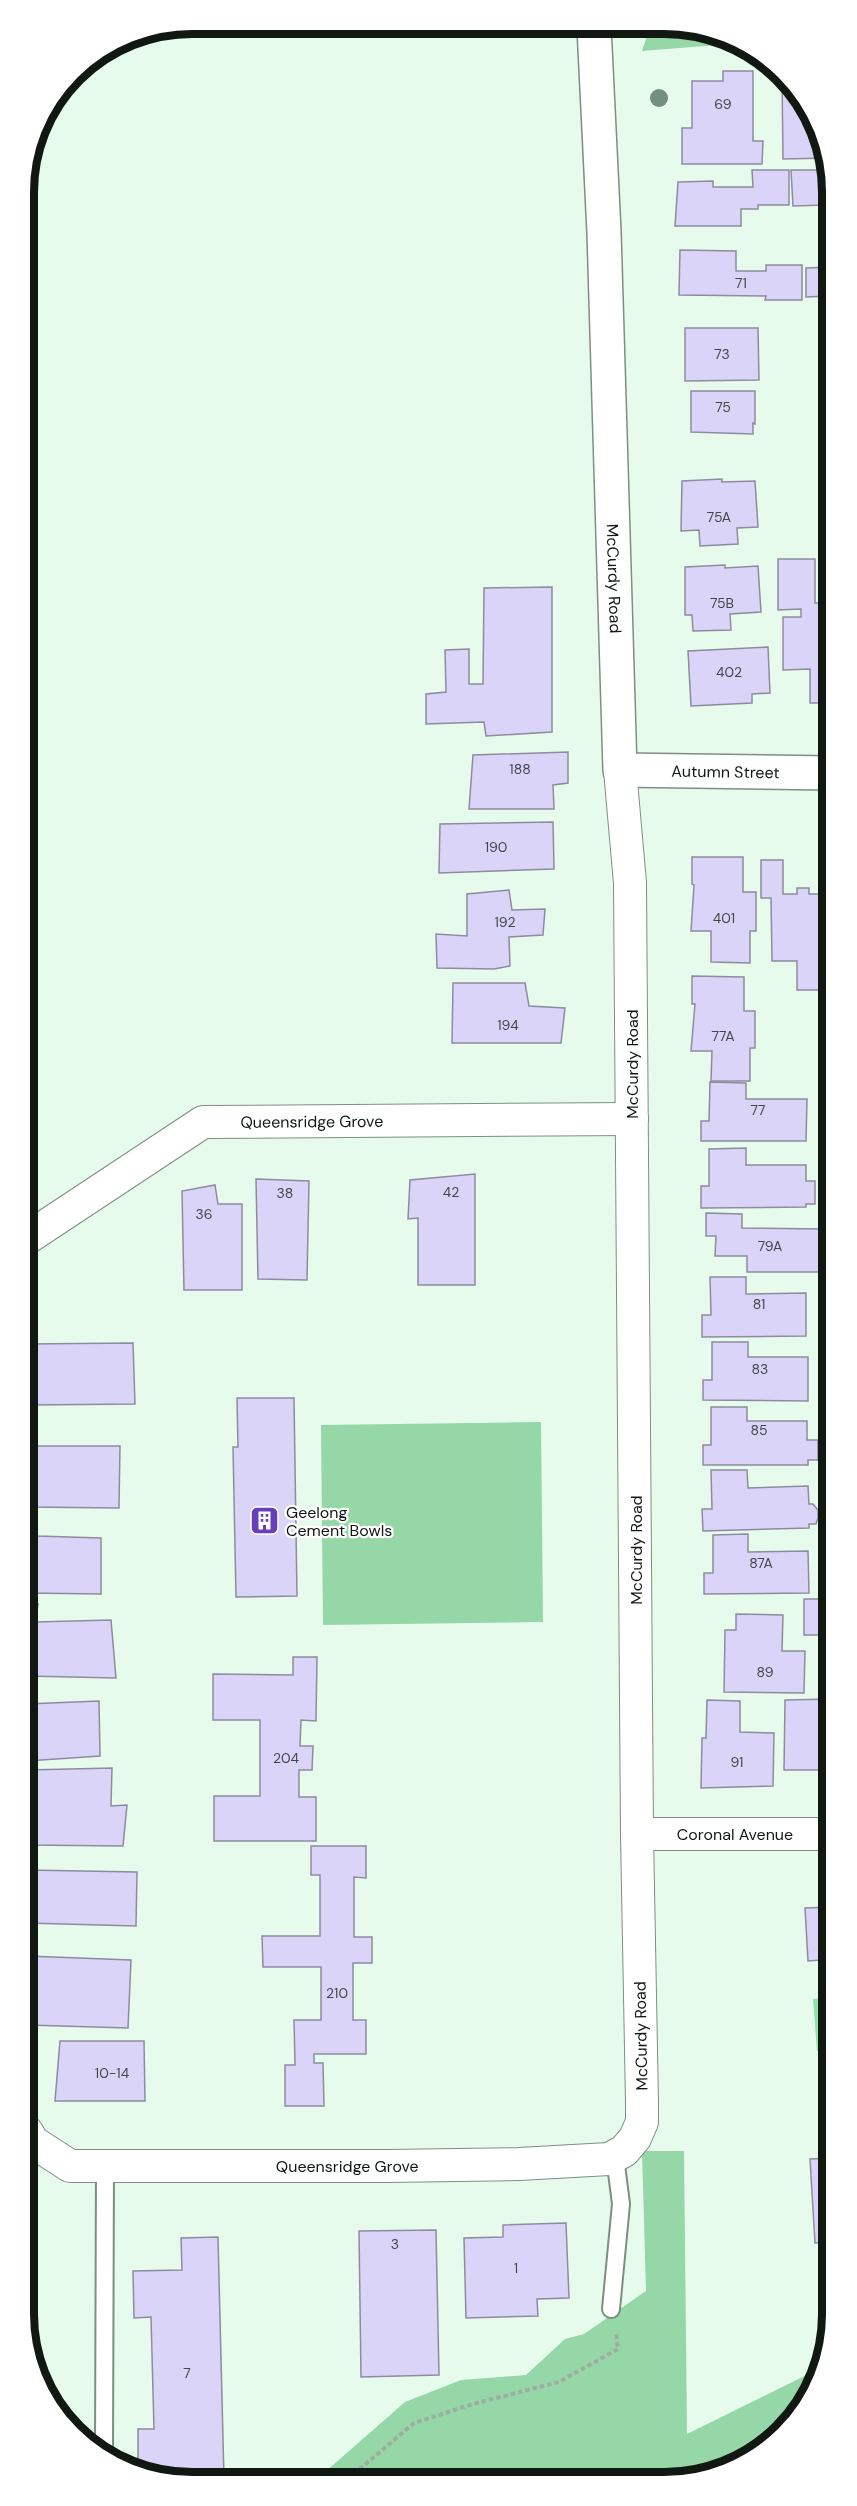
<svg xmlns="http://www.w3.org/2000/svg" width="857" height="2506" font-family="'DM Sans',sans-serif">
<style>
.green{fill:#95d7a7}
.water{fill:#8ee7a8}
.building{fill:#dad4f8;stroke:#8e8b9f;stroke-width:1.5}
.lines{fill:none;stroke-linecap:round;stroke-linejoin:round}
.lane-casing{stroke:#7d8f81;stroke-width:20}
.street-casing{stroke:#7d8f81;stroke-width:34}
.secondary-casing{stroke:#7d8f81;stroke-width:36}
.path{stroke:#9eada1;stroke-width:4;stroke-dasharray:4.5 3;stroke-linecap:butt}
.lane{stroke:#fff;stroke-width:16}
.street{stroke:#fff;stroke-width:32}
.secondary{stroke:#fff;stroke-width:33}
.tree{fill:#73907c}
.labels{text-anchor:middle;dominant-baseline:central;stroke-width:4.5;stroke-linejoin:round;paint-order:stroke}
.number-label{font-size:14px;fill:#43474c}
.street-label{font-size:16px;fill:#111812;stroke:#fff}
.poi-label{font-size:16px;fill:#111812;stroke:#fff;text-anchor:start}
.rim{fill:none;stroke:#111812;stroke-width:8}
</style>
<rect width="100%" height="100%" fill="#e7fbec"/>
<g class="green">
<path d="M650,27H698L730,44L642,51Z"/>
<path d="M541,1422L543,1622L323,1625L321,1425Z"/>
<path d="M642,2151H684L687,2434L823,2367C816,2398 776,2447 747,2460C731,2467 714,2473 698,2479H317L405,2402L461,2380L526,2375L565,2339L584,2334L646,2291Z"/>
</g>
<path class="water" d="M832,1997V2050L817,2051L813,1999Z"/>
<g class="building">
<path d="M723,71H753V141H763L762,164H682V128H692V81H723Z"/>
<path d="M782,78H786L829,158L783,159Z"/>
<path d="M752,170H789V205H758V209H741V226H675L678,182L713,181V187H753Z"/>
<path d="M791,170H825V197H830V227H825V205L793,206Z"/>
<path d="M680,250L736,251V271H766V265H802V300H765L766,296L679,295Z"/>
<path d="M830,267V296L806,297V268Z"/>
<path d="M685,328H758L759,380L685,381Z"/>
<rect x="827" y="332" width="3" height="47"/>
<path d="M691,391H755V424L753,423V434L691,432Z"/>
<path d="M826,391H830V432L828,424H826Z"/>
<path d="M722,479V482L755,481L758,527L737,528L738,544L700,546L699,530L681,531L682,481Z"/>
<path d="M778,559H815V603H830V703H810V669L783,670V617H801V609L778,610Z"/>
<path d="M725,565V568L758,566L761,612L730,614L731,630L693,631L692,615H685V567Z"/>
<path d="M552,587V732L486,736L484,722L426,724V694L446,692L445,650L469,649V684H483L484,588Z"/>
<path d="M768,647L770,693L752,694V703L691,706L688,651Z"/>
<path d="M568,752V783L553,785L554,809H469L473,755Z"/>
<path d="M553,822L554,869L439,873L440,824Z"/>
<path d="M692,857H743V892H756V931H750V963L711,962V931H691L694,885L692,884Z"/>
<path d="M761,860H783V894H797V888H809V894H831V990H797V961H772L771,898H761Z"/>
<path d="M509,890L512,910L545,909L543,935L509,937L510,966L494,969L437,968L436,934L467,936V894Z"/>
<path d="M692,976L744,977V1011H755V1048H750V1081H711L712,1051H691L695,1004H692Z"/>
<path d="M453,983H525L529,1006L565,1008L561,1043H452Z"/>
<path d="M710,1082L746,1083V1099H807L806,1141H701V1121H709Z"/>
<path d="M746,1148V1165H806V1181H815V1204H806V1207L701,1208V1186H709V1149Z"/>
<path d="M475,1174V1285H418V1218L408,1219L410,1180Z"/>
<path d="M256,1179L309,1181L307,1280L258,1279Z"/>
<path d="M215,1185L218,1204H242V1290H184L182,1191Z"/>
<path d="M706,1213L742,1214V1228L824,1229V1272H747V1256H715L716,1236H706Z"/>
<path d="M710,1277H746V1294L806,1293V1336L702,1337V1315H711Z"/>
<path d="M712,1342H748V1357H808V1401L703,1400V1380H712Z"/>
<path d="M133,1343L135,1404L29,1405V1423H26V1344Z"/>
<path d="M237,1398H294L297,1596L236,1597L233,1447H238Z"/>
<path d="M711,1407H747V1421H807V1440H818V1460H808V1465H703V1445H711Z"/>
<path d="M26,1446H120L119,1508L26,1507Z"/>
<path d="M711,1470H747L748,1488L808,1486L809,1504H813L818,1510V1518L816,1524H809V1528L703,1531L702,1509H712Z"/>
<path d="M37,1518V1536L101,1538V1594L26,1593V1519Z"/>
<path d="M748,1534V1552L808,1551L809,1593L704,1594V1573H713V1535Z"/>
<rect x="804" y="1599" width="28" height="36"/>
<path d="M26,1604H38L35,1622L111,1620L116,1678L26,1676Z"/>
<path d="M736,1614L783,1615L782,1651H805L804,1693L724,1692L725,1630H736Z"/>
<path d="M293,1657H317L316,1721L301,1720L300,1746H313L312,1770H299V1797H316V1841H214V1796H260V1720H213V1674L293,1675Z"/>
<path d="M832,1699V1770H784L785,1700Z"/>
<path d="M707,1700L740,1701V1732L774,1733L773,1786L701,1788L702,1738H706Z"/>
<path d="M99,1701L100,1756L27,1761L26,1704Z"/>
<path d="M112,1768L111,1806L127,1805L123,1846L27,1845V1770Z"/>
<path d="M311,1846H366V1878L354,1877V1937H372V1963H353V2020H366V2054H314V2063H323L324,2106H285V2065H295L294,2020H321V1967H263L262,1936H320V1875H311Z"/>
<path d="M27,1870L137,1872L136,1926L27,1923Z"/>
<path d="M832,1907V1983H821L820,1960L808,1961L805,1908Z"/>
<path d="M27,1956L131,1960L128,2028L27,2025Z"/>
<path d="M60,2041H144L145,2101H55Z"/>
<path d="M832,2158L833,2242L815,2243L810,2159Z"/>
<path d="M566,2223L569,2298L537,2299L538,2316L466,2318L464,2238L503,2237V2225Z"/>
<path d="M436,2230L439,2375L361,2377L359,2231Z"/>
<path d="M218,2237L224,2479H160L138,2467V2429H154L151,2317L134,2318L133,2271L182,2270L181,2238Z"/>
</g>
<g class="lines">
<defs>
<g id="lane">
<path d="M611,2309L621,2204L615,2157"/>
<path d="M104,2449L105,2166"/>
</g>
<g id="street">
<path id="s1" d="M26,1239L203,1122L632,1119"/>
<path id="s2" d="M637,1834H832"/>
<path id="s3" d="M27,2132L33,2142L70,2166H388L519,2164L609,2159L624,2151L635,2138L642,2122V2103L637,1834L630,883L620,770"/>
</g>
<g id="secondary">
<path id="s4" d="M594,27L604,232L620,770L831,773"/>
</g>
</defs>
<use href="#lane" class="lane-casing"/>
<use href="#street" class="street-casing"/>
<use href="#secondary" class="secondary-casing"/>
<path class="path" d="M348,2479L414,2423L473,2404L559,2382L618,2349L616,2333"/>
<use href="#lane" class="lane"/>
<use href="#street" class="street"/>
<use href="#secondary" class="secondary"/>
</g>
<circle class="tree" cx="659" cy="98" r="9"/>
<defs>
<symbol id="building-square" viewBox="-11 -11 22 22"><rect x="-9" y="-9" width="18" height="18" rx="4" fill="#6540b8" stroke="#fff"/><path d="M-4-6H4V6H1V3H-1V6H-4ZM-2.5-4.3h1.7v1.8h-1.7ZM.8-4.3h1.7v1.8H.8ZM-2.5-1h1.7V.8h-1.7ZM.8-1h1.7V.8H.8Z" fill="#fff"/></symbol>
</defs>
<g fill-rule="evenodd">
<use href="#building-square" x="248" y="1504" width="33" height="33"/>
</g>
<g class="labels">
<g class="number-label">
<text x="723" y="104">69</text>
<text x="741" y="283">71</text>
<text x="722" y="354">73</text>
<text x="723" y="407">75</text>
<text x="719" y="517">75A</text>
<text x="722" y="603">75B</text>
<text x="729" y="672">402</text>
<text x="520" y="769">188</text>
<text x="496" y="847">190</text>
<text x="724" y="918">401</text>
<text x="505" y="922">192</text>
<text x="508" y="1025">194</text>
<text x="723" y="1036">77A</text>
<text x="758" y="1110">77</text>
<text x="451" y="1192">42</text>
<text x="285" y="1193">38</text>
<text x="204" y="1214">36</text>
<text x="770" y="1246">79A</text>
<text x="759" y="1304">81</text>
<text x="760" y="1369">83</text>
<text x="759" y="1430">85</text>
<text x="761" y="1563">87A</text>
<text x="765" y="1672">89</text>
<text x="286" y="1758">204</text>
<text x="737" y="1762">91</text>
<text x="337" y="1993">210</text>
<text x="112" y="2073">10-14</text>
<text x="395" y="2244">3</text>
<text x="516" y="2268">1</text>
<text x="187" y="2373">7</text>
</g>
<g class="street-label">
<text stroke="none"><textPath href="#s4" startOffset="552">McCurdy Road</textPath></text>
<text stroke="none"><textPath href="#s4" startOffset="849">Autumn Street</textPath></text>
<text transform="translate(632 1064) rotate(-90)">McCurdy Road</text>
<text stroke="none"><textPath href="#s1" startOffset="321">Queensridge Grove</textPath></text>
<text transform="translate(636 1550) rotate(-90)">McCurdy Road</text>
<text stroke="none"><textPath href="#s2" startOffset="98">Coronal Avenue</textPath></text>
<text transform="translate(641 2036) rotate(-91)">McCurdy Road</text>
<text stroke="none"><textPath href="#s3" startOffset="333">Queensridge Grove</textPath></text>
</g>
<g class="poi-label">
<text x="286" y="1512">Geelong<tspan x="286" dy="18">Cement Bowls</tspan></text>
</g>
</g>
<path d="M0 0H857V2506H0ZM192 34H664A158 158 0 0 1 822 192V2314A158 158 0 0 1 664 2472H192A158 158 0 0 1 34 2314V192A158 158 0 0 1 192 34Z" fill="#fff" fill-rule="evenodd"/>
<path class="rim" d="M192 34H664A158 158 0 0 1 822 192V2314A158 158 0 0 1 664 2472H192A158 158 0 0 1 34 2314V192A158 158 0 0 1 192 34Z"/>
</svg>
